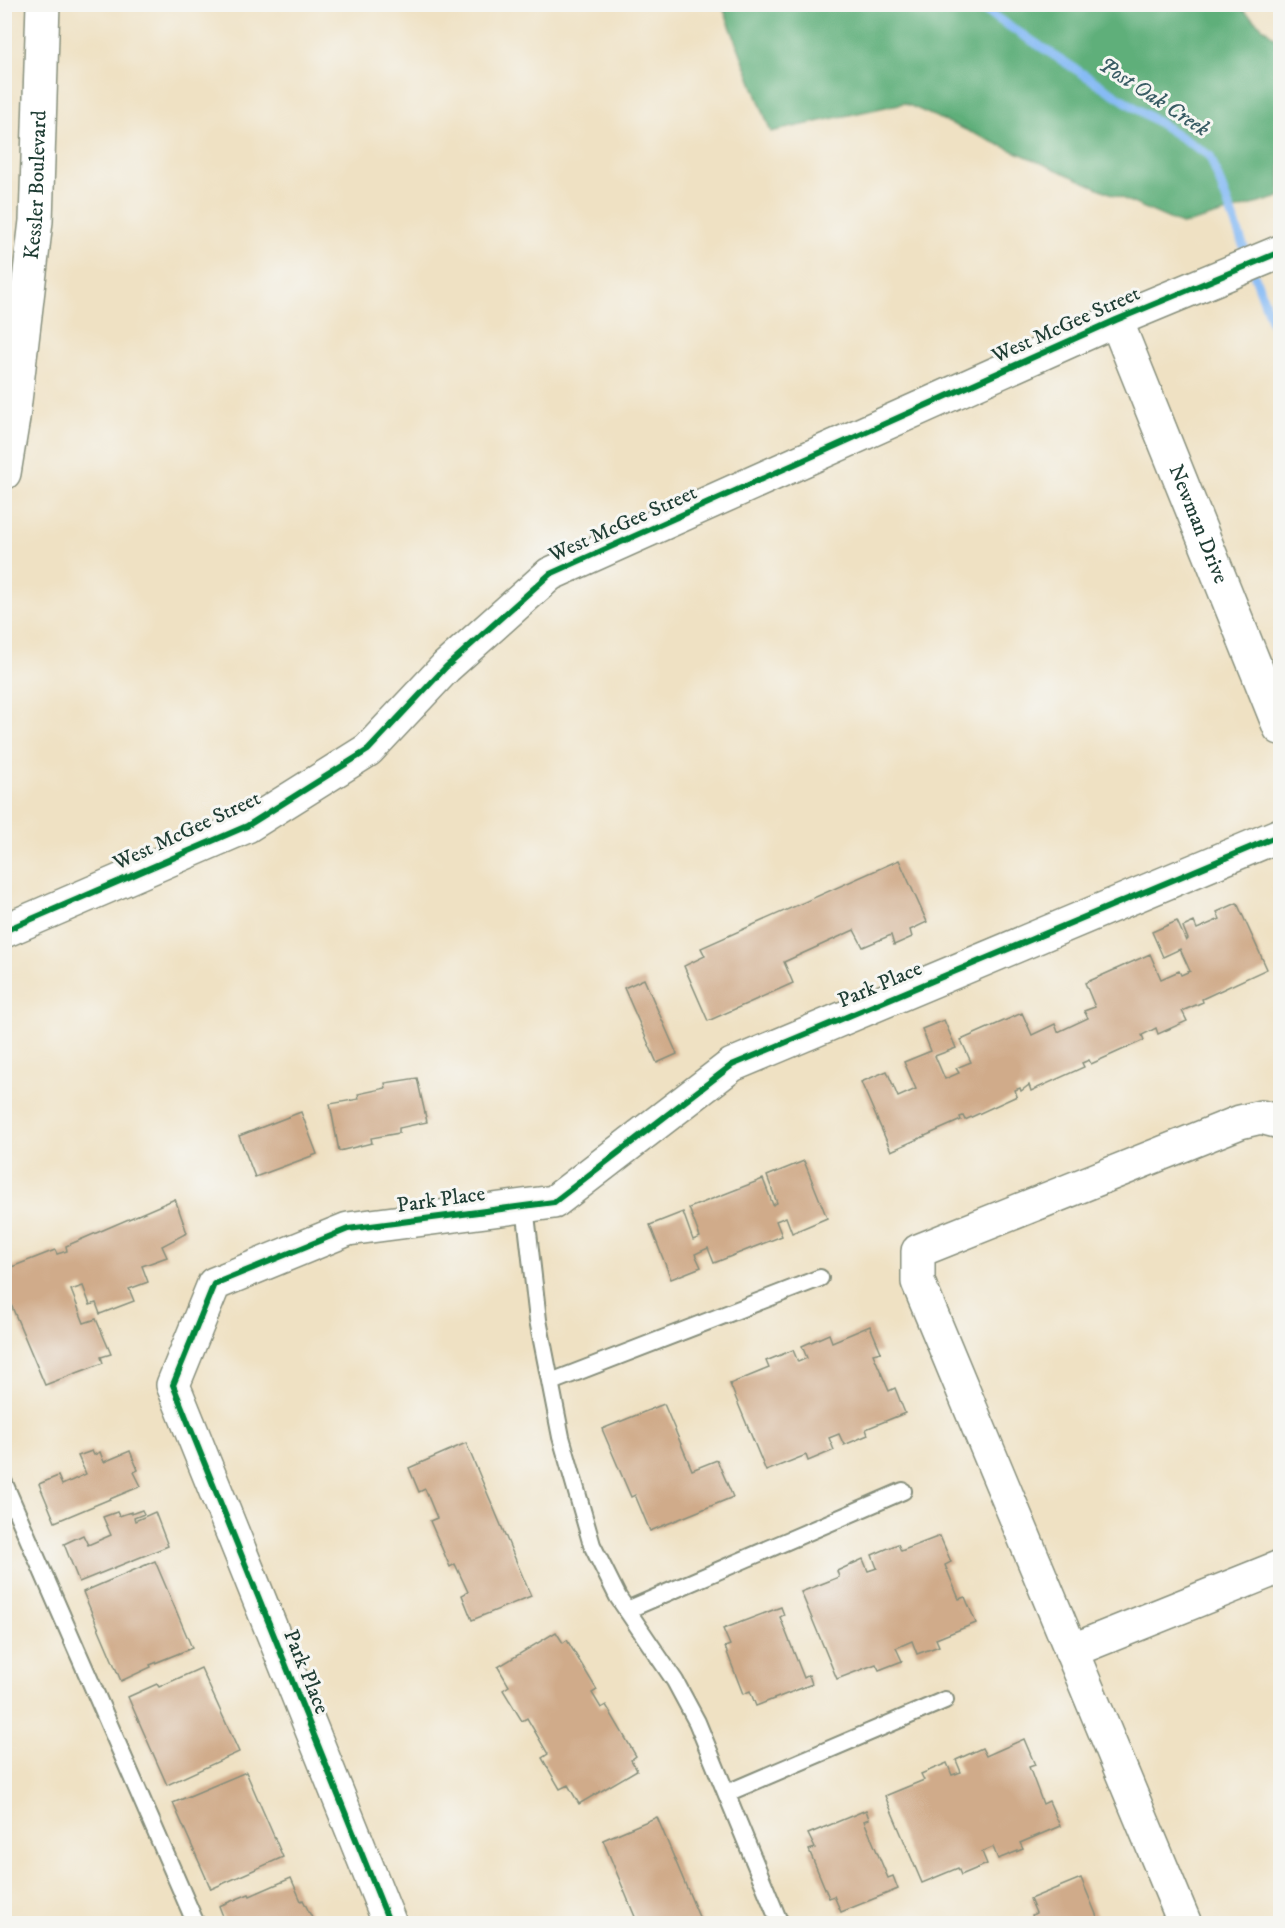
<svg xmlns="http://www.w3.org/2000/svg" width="1285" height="1928" font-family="'IM FELL DW Pica',serif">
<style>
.forest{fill:#5faf7a;stroke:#3f7657;stroke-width:1.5}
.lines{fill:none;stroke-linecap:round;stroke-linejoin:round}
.stream{stroke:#87bbf5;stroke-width:9}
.building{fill:#d0ab8a}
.service-casing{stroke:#878f7c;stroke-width:20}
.minor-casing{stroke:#878f7c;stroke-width:36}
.tertiary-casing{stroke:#878f7c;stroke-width:36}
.service{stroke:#fff;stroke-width:16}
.minor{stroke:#fff;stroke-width:33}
.tertiary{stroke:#fff;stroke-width:33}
.cycleway-casing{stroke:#f6f6f2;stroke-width:10}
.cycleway{stroke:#00873e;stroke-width:6}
.labels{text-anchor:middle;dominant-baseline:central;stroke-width:6;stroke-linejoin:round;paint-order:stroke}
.street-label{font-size:21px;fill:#1f3d34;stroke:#f6f6f2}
.water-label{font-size:22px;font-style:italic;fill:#395c64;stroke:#f6f6f2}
</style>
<rect width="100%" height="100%" fill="#f6f6f2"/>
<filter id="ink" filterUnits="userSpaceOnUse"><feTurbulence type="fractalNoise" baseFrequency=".0167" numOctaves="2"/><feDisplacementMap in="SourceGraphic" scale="12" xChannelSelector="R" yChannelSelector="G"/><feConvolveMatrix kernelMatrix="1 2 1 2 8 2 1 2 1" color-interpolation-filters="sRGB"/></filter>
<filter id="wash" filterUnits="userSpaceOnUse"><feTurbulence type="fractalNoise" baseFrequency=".008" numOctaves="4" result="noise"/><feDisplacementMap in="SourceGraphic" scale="24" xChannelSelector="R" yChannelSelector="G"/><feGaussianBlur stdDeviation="1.35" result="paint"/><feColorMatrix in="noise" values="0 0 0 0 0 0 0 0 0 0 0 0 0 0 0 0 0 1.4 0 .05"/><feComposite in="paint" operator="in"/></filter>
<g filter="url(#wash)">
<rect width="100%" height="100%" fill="#efe1c3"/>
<path class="forest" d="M722,5H1237L1280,42V197L1183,225L904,103L771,132Z"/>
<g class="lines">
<path class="stream" d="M975,4L1210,156L1276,333L1280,335"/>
</g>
<g id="blocks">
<g class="building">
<path d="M899,860L927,922L910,930L912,937L894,945L891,935L863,947L854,930L784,962L793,983L708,1021L684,966L705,956L701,948Z"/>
<path d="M1237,903L1267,969L1202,999L1203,1002L1182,1011L1187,1021L1158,1034L1156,1028L1142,1035L1144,1040L1091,1064L1089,1060L1082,1063L1084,1067L1031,1091L1029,1085L1021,1091L1020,1088L1015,1090L1017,1096L965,1120L963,1116L960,1117L961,1120L891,1151L861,1082L887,1071L898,1097L916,1089L904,1062L931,1051L922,1029L944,1020L956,1048L935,1056L945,1079L959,1073L956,1068L971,1062L961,1040L1022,1013L1032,1035L1055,1024L1058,1032L1088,1018L1084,1011L1095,1007L1085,983L1150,954L1161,979L1179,971L1181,975L1190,971L1180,949L1163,957L1152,932L1177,921L1186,941L1188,939L1183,927L1194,922L1197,929L1220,919L1217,912Z"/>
<path d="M644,979L677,1054L657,1063L624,988Z"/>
<path d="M417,1078L427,1122L399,1128V1133L371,1138L372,1143L339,1151L330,1104L359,1099L358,1094L386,1088L385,1083Z"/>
<path d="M301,1112L317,1154L255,1177L239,1136Z"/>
<path d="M804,1161L827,1218L792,1233L786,1217L776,1221L782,1236L714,1263L708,1248L695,1254L701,1267L671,1279L650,1225L683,1212L693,1240L700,1237L689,1208L763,1179L773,1205L777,1203L767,1176Z"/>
<path d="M175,1199L187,1233L162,1246L167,1257L142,1266L148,1282L129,1289L134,1301L100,1314L96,1303L90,1305L83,1286L71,1290L84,1323L96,1319L111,1354L101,1357L103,1363L45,1385L4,1288V1270L55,1250L57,1254L67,1251L66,1246Z"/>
<path d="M870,1326L881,1352L873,1354L889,1391L895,1388L905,1413L866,1429L868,1435L844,1445L839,1434L829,1438L834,1450L808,1461L806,1455L766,1471L730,1384L769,1368L766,1361L793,1350L798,1362L807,1358L802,1346L829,1334L832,1342Z"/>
<path d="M664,1404L692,1470L717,1460L733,1497L650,1531L635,1495L631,1497L602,1429Z"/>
<path d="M466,1443L531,1596L472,1620L462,1595L468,1592L455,1564L450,1567L430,1521L437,1518L425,1489L419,1492L409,1468Z"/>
<path d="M92,1451L94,1455L100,1452L104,1462L130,1451L138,1470L134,1472L141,1486L55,1522L39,1484L58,1476L62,1485L86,1474L78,1456Z"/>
<path d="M142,1510L144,1514L134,1518L135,1521L155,1512L168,1546L79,1582L64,1544L83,1535L88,1545L111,1535L103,1517L117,1512L119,1516L131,1512V1514Z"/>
<path d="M940,1536L951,1562L945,1565L959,1599L965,1597L976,1623L936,1639L939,1646L917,1654L912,1641L896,1648L902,1661L879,1670L876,1664L837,1679L801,1592L839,1577L837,1571L863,1559L868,1571L877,1568L872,1555L898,1544L901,1551Z"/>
<path d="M155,1561L192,1648L150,1665L151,1667L121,1681L83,1592Z"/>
<path d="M781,1607L784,1615L780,1617L804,1678L809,1675L812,1684L756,1706L750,1691L743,1694L725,1647L730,1645L723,1629Z"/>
<path d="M556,1632L563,1643L567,1640L597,1690L592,1693L601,1708L606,1705L636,1756L631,1760L637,1770L579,1804L568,1785L560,1789L542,1758L548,1754L527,1718L522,1721L503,1690L509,1686L498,1667Z"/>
<path d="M201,1668L239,1752L167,1785L128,1697L157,1684L159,1687Z"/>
<path d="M1024,1739L1035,1765L1029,1767L1043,1804L1049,1801L1060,1826L1020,1843L1023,1849L998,1859L993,1847L982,1852L987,1864L961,1875L958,1868L922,1883L885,1796L924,1780L921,1774L947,1763L952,1775L961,1772L956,1760L982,1748L986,1756Z"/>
<path d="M246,1772L283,1857L211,1889L173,1803Z"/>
<path d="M866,1810L869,1819L864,1821L888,1878L893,1876L898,1889L841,1912L834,1896L829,1898L809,1850L815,1848L808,1834Z"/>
<path d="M657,1817L702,1924H638L603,1840Z"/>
<path d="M291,1878L301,1901L303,1900L315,1924H226L219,1906L249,1894L250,1896Z"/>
<path d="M1081,1878L1100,1924H1036L1032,1915L1036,1913L1030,1899Z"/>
</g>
</g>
</g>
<g filter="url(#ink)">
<use href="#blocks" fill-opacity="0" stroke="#878f7c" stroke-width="1.5"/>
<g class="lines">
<defs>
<g id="service">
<path d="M525,1206L538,1320L561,1437L592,1545L618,1597L675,1681L697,1722L778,1919L782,1924"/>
<path d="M551,1382L820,1278"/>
<path d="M4,1483L196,1924"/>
<path d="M627,1610L903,1491"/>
<path d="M727,1793L945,1700"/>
</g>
<g id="minor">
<path id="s1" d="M1116,320L1280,728"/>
<path id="s2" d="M4,473L13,418L36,221L43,4"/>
<path d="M1071,1651L1280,1567"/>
<path d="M390,1924L173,1385L214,1284L348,1229L554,1202L732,1065L1280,835"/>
<path d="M1185,1924L918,1282V1251L1240,1122L1261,1117L1280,1122"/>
</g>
<path id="tertiary" d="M4,931L247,826L368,750L446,667L550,574L1116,320L1280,252"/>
</defs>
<use href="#service" class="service-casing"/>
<use href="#minor" class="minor-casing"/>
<use href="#tertiary" class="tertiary-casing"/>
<use href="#service" class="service"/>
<use href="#minor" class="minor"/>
<use href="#tertiary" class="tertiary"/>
<defs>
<g id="cycleway">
<path d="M4,931L247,826L368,750L446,667L550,574L1116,320L1280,252"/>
<path d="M390,1924L173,1385L214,1284L348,1229L554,1202L732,1065L1280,835"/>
</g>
</defs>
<use href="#cycleway" class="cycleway-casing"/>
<use href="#cycleway" class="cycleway"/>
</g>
</g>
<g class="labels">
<g class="street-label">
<text stroke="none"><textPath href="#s2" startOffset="290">Kessler Boulevard</textPath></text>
<text transform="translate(1066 325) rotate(-24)">West McGee Street</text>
<text transform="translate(623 524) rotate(-24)">West McGee Street</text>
<text stroke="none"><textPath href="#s1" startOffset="220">Newman Drive</textPath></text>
<text transform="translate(187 831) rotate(-25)">West McGee Street</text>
<text transform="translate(880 985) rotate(-23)">Park Place</text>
<text transform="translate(441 1200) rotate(-8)">Park Place</text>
<text transform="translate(306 1672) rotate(68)">Park Place</text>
</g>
<g class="water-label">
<text transform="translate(1154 97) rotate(33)">Post Oak Creek</text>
</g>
</g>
<rect width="1285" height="1928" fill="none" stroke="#f6f6f2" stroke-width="24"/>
</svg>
